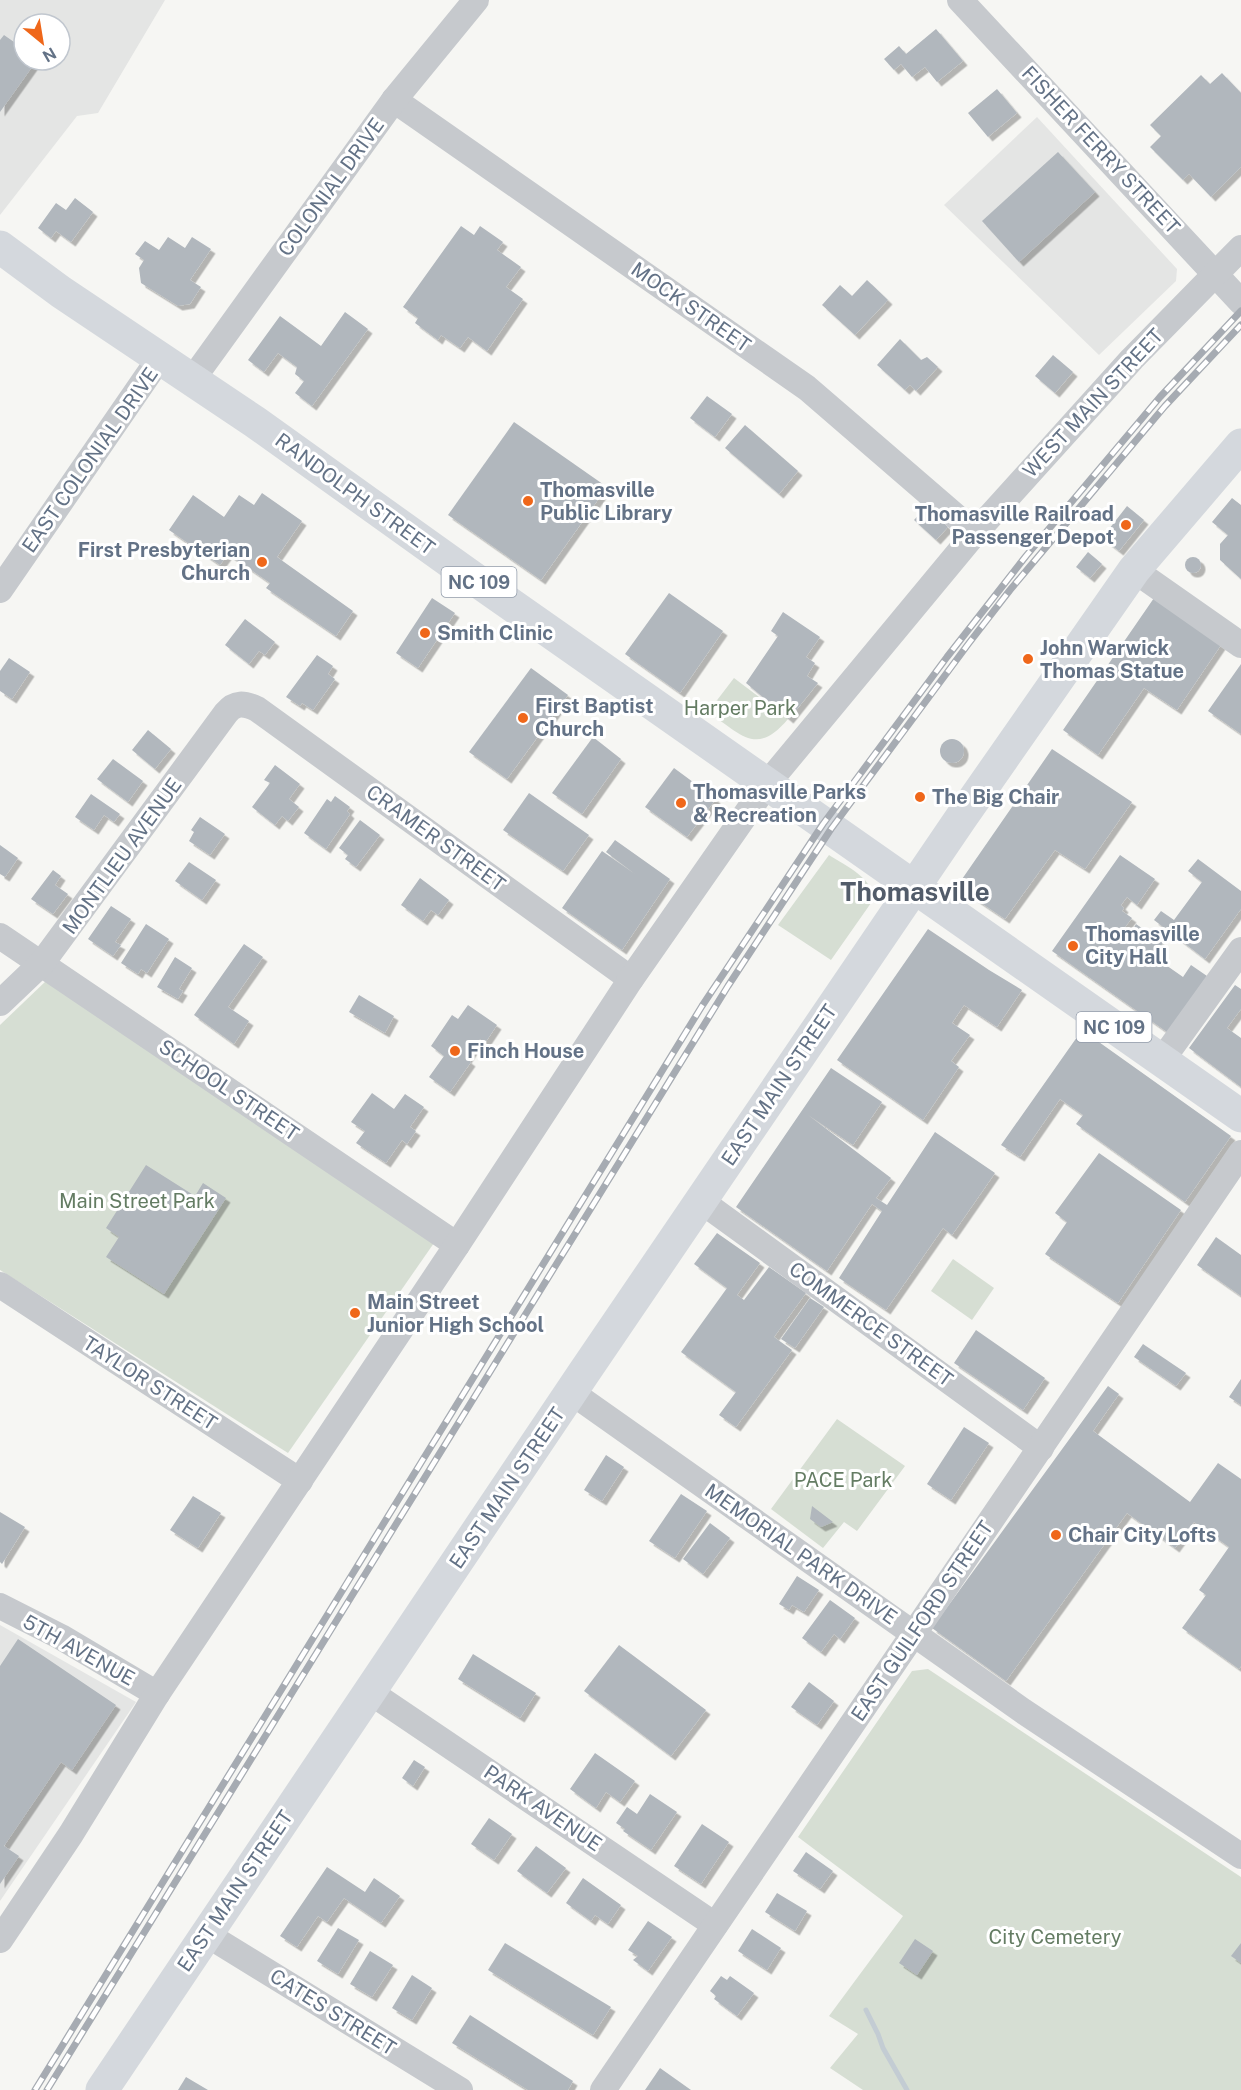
<svg xmlns="http://www.w3.org/2000/svg" width="1241" height="2090" font-family="'Public Sans',sans-serif">
<style>
.built{fill:#e4e5e4;fill-rule:evenodd}
.green{fill:#d6ded3}
.lines{fill:none;stroke-linecap:round;stroke-linejoin:round}
.stream{stroke:#c3ccd3;stroke-width:5}
.building{fill:#b1b7bd;filter:url(#shadow)}
.minor{stroke:#c6c9cd;stroke-width:26}
.major{stroke:#d4d8dd;stroke-width:33}
.rail-casing{stroke:#a6abb2;stroke-width:7}
.rail{stroke:#fff;stroke-width:4.5;stroke-dasharray:14;stroke-linecap:butt}
.poi-dot{fill:#ef671a;stroke:#fff;stroke-width:2}
.labels{text-anchor:middle;dominant-baseline:central;stroke-width:6;stroke-linejoin:round;paint-order:stroke}
.shield{fill:#fff;stroke:#929caa;stroke-width:1.5}
.shield-label{font-size:18px;font-weight:bold;fill:#637286}
.street-label{font-size:20px;fill:#637286;stroke:#fff}
.poi-label{font-size:20px;font-weight:bold;fill:#637286;stroke:#fff;text-anchor:start}
.park-label{font-size:20px;fill:#647c63;stroke:#fff}
.district-label{font-size:26px;font-weight:bold;fill:#525c6a;stroke:#fff}
</style>
<defs>
<filter id="shadow"><feDropShadow dx="4.5" dy="4.5" stdDeviation="0" flood-color="#0004"/></filter>
</defs>
<rect width="100%" height="100%" fill="#f6f6f3"/>
<g class="built">
<path d="M0,0H165L98,113L77,116L0,215ZM24,24H60V60H24Z"/>
<path d="M1037,117L1177,269L1176,281L1099,355L944,205Z"/>
<path d="M0,1625L136,1702L0,1901Z"/>
</g>
<g class="green">
<path d="M734,678L788,719C756,757 741,734 708,712Z"/>
<path d="M829,855C844,865 879,880 871,903L831,960L778,925Z"/>
<path d="M47,980L434,1243L288,1453L0,1270V1025Z"/>
<path d="M953,1259L994,1288L972,1320L931,1291Z"/>
<path d="M837,1419L905,1466L857,1531L844,1522L823,1548L771,1509Z"/>
<path d="M928,1669L1241,1877V2090H863L830,2068L858,2034L829,2016L903,1916L798,1837L912,1671Z"/>
</g>
<g class="lines">
<path class="stream" d="M866,2010L878,2034L883,2048L907,2090"/>
</g>
<g class="building">
<path d="M936,29L963,61L937,82L925,67L912,77L901,64L894,70L884,59L899,46L906,54Z"/>
<path d="M4,35L24,49V60H37L0,112V40Z"/>
<path d="M1222,73L1241,93V167L1211,197L1189,174L1183,180L1150,147L1161,136L1150,125L1201,75L1210,84Z"/>
<path d="M997,89L1017,113L988,137L968,113Z"/>
<path d="M1058,152L1095,192L1019,262L982,221Z"/>
<path d="M75,198L93,212L71,242L56,231L51,238L38,228L56,203L66,210Z"/>
<path d="M461,226L474,235L480,226L503,242L497,250L521,267L506,287L523,299L487,351L468,337L460,348L441,335L438,340L415,323L418,318L403,307Z"/>
<path d="M168,237L185,248L192,237L211,249L190,280L201,287L190,304L178,306L141,283L139,268L144,260L135,254L145,241L159,250Z"/>
<path d="M867,280L888,300L855,335L822,305L840,285L852,296Z"/>
<path d="M345,312L368,329L312,406L295,393L304,381L295,374L297,367L278,353L264,372L248,360L280,316L321,346Z"/>
<path d="M900,339L921,360L927,357L938,367L916,391L910,385L905,390L877,365Z"/>
<path d="M1053,355L1073,372L1055,393L1035,376Z"/>
<path d="M707,396L732,414L715,437L690,418Z"/>
<path d="M514,422L607,487L541,580L448,515Z"/>
<path d="M745,425L798,471L779,494L725,448Z"/>
<path d="M262,493L302,521L277,557L353,611L336,636L266,588L270,583L228,554L220,565L169,530L193,495L224,517L239,495L254,505Z"/>
<path d="M1232,498L1241,505V579L1220,560V544L1228,535L1212,522Z"/>
<path d="M1127,506L1144,520L1119,551L1102,538Z"/>
<path d="M926,507L948,527L936,540L914,520Z"/>
<path d="M1088,552L1102,564L1090,578L1076,567Z"/>
<circle cx="1193" cy="565" r="8"/>
<path d="M669,593L723,631L680,693L625,654Z"/>
<path d="M432,598L455,613L418,668L396,653Z"/>
<path d="M1154,598L1221,645L1177,710L1144,688L1098,755L1063,730Z"/>
<path d="M783,612L820,637L806,657L815,663L807,676L818,683L789,719L746,683L778,636L771,631Z"/>
<path d="M245,619L275,642L265,655L259,651L249,664L225,645Z"/>
<path d="M317,655L333,666L328,674L335,679L313,710L302,703L300,706L286,697Z"/>
<path d="M9,658L30,672L12,699L0,691V671Z"/>
<path d="M1241,664V734L1208,711Z"/>
<path d="M531,668L568,695L507,779L469,752Z"/>
<path d="M148,730L171,749L155,769L132,750Z"/>
<path d="M593,737L621,759L582,814L552,793Z"/>
<circle cx="952" cy="751" r="12"/>
<path d="M1052,749L1132,802L1085,869L1055,850L1005,919L962,890L960,882Z"/>
<path d="M113,759L143,781L128,802L97,779Z"/>
<path d="M275,765L300,784L289,799L299,807L288,821L282,816L275,825L252,807L270,783L264,780Z"/>
<path d="M674,768L716,799L687,837L645,807Z"/>
<path d="M529,793L589,835L563,871L503,830Z"/>
<path d="M91,794L120,814L114,822L104,815L94,830L75,817Z"/>
<path d="M335,796L350,807L347,811L350,814L326,849L304,833L327,799L331,802Z"/>
<path d="M200,817L225,834L210,855L189,841L194,832L191,830Z"/>
<path d="M360,820L380,835L356,867L345,859L348,855L339,848Z"/>
<path d="M615,840L670,879L622,950L562,908L602,851L635,874L606,852Z"/>
<path d="M0,845L18,858L5,877L0,874Z"/>
<path d="M1120,855L1155,879L1137,905L1127,897L1121,905L1124,908L1122,911L1132,918L1122,931L1129,936L1136,924L1163,943L1153,956L1183,977L1191,965L1207,976L1167,1032L1052,951Z"/>
<path d="M1198,859L1241,891V909L1205,959L1154,920L1161,911L1174,920L1202,882L1188,871Z"/>
<path d="M189,862L216,880L202,900L175,881Z"/>
<path d="M53,870L61,876L55,885L68,894L53,914L31,899Z"/>
<path d="M420,878L449,900L438,915L431,910L423,921L401,905Z"/>
<path d="M111,906L131,919L115,942L121,945L113,956L88,939Z"/>
<path d="M146,924L169,939L147,973L141,969L138,974L121,963Z"/>
<path d="M928,929L989,970L1022,990L997,1027L964,1005L952,1023L970,1035L951,1061L959,1067L923,1120L837,1060Z"/>
<path d="M244,944L263,957L228,1007L249,1021L234,1044L194,1015Z"/>
<path d="M175,957L192,968L179,989L183,991L178,999L157,987Z"/>
<path d="M1235,985L1241,989V1009L1227,1028L1241,1038V1087L1189,1048Z"/>
<path d="M359,995L394,1016L385,1033L349,1012Z"/>
<path d="M468,1005L497,1025L485,1043L480,1039L467,1059L471,1062L450,1092L429,1077L444,1056L431,1046L452,1015L458,1019Z"/>
<path d="M1082,1030L1231,1136L1185,1202L1076,1124L1083,1115L1060,1099L1020,1157L1001,1145Z"/>
<path d="M831,1068L882,1102L853,1145L808,1115L891,1178L876,1198L887,1205L935,1132L995,1173L952,1235L943,1228L886,1310L839,1278L882,1211L872,1204L827,1271L736,1207Z"/>
<path d="M372,1093L394,1109L405,1094L424,1107L410,1127L416,1131L407,1144L402,1140L386,1163L356,1143L365,1131L351,1122Z"/>
<path d="M1099,1153L1181,1210L1118,1303L1045,1254L1067,1222L1055,1213Z"/>
<path d="M146,1165L195,1196L203,1183L226,1198L164,1294L106,1257L119,1237L106,1228Z"/>
<path d="M717,1233L760,1263L737,1295L744,1300L769,1267L806,1293L774,1337L792,1350L736,1427L719,1415L736,1392L681,1352L727,1288L694,1264Z"/>
<path d="M1216,1237L1241,1255V1296L1197,1265Z"/>
<path d="M810,1298L824,1307L795,1348L781,1339Z"/>
<path d="M976,1330L1045,1378L1023,1410L954,1363Z"/>
<path d="M1143,1344L1186,1373L1176,1386L1134,1357Z"/>
<path d="M1241,1379V1405L1229,1397Z"/>
<path d="M1108,1386L1119,1394L1093,1431L1190,1502L1218,1463L1241,1479V1666L1239,1669L1182,1628L1206,1595L1199,1590L1229,1547L1194,1522L1175,1548L1127,1513L1006,1681L932,1628Z"/>
<path d="M964,1427L989,1443L951,1500L927,1484Z"/>
<path d="M606,1455L624,1467L602,1501L584,1490Z"/>
<path d="M681,1494L707,1511L675,1558L649,1541Z"/>
<path d="M193,1496L221,1513L198,1548L170,1530Z"/>
<path d="M812,1506L833,1522L821,1527L810,1519Z"/>
<path d="M0,1512L25,1527L2,1564L0,1562Z"/>
<path d="M710,1523L730,1538L703,1574L683,1559Z"/>
<path d="M797,1576L819,1590L804,1612L792,1605L789,1610L779,1604Z"/>
<path d="M830,1600L855,1618L840,1639L834,1634L821,1652L802,1638Z"/>
<path d="M18,1639L116,1705L72,1770L61,1762L4,1846L19,1856L0,1884V1666Z"/>
<path d="M619,1645L706,1710L671,1756L584,1691Z"/>
<path d="M473,1654L536,1693L520,1718L458,1679Z"/>
<path d="M809,1682L834,1701L817,1725L791,1707Z"/>
<path d="M595,1753L635,1781L620,1802L606,1792L596,1808L570,1789Z"/>
<path d="M414,1760L425,1767L413,1786L402,1778Z"/>
<path d="M650,1794L677,1812L651,1850L623,1831L625,1829L616,1823L627,1807L637,1814Z"/>
<path d="M489,1818L512,1834L494,1860L471,1844Z"/>
<path d="M702,1824L729,1842L701,1884L674,1866Z"/>
<path d="M536,1846L566,1868L547,1893L517,1871Z"/>
<path d="M806,1852L833,1871L820,1889L793,1871Z"/>
<path d="M327,1867L365,1892L374,1878L400,1896L381,1923L344,1898L327,1922L318,1916L297,1947L280,1936Z"/>
<path d="M583,1878L621,1905L608,1924L595,1915L591,1921L566,1903Z"/>
<path d="M777,1893L807,1911L795,1931L765,1912Z"/>
<path d="M648,1921L672,1937L648,1971L633,1960L638,1956L628,1950Z"/>
<path d="M338,1928L359,1940L338,1974L317,1961Z"/>
<path d="M752,1929L781,1948L767,1970L738,1951Z"/>
<path d="M915,1939L933,1951L917,1975L899,1963Z"/>
<path d="M505,1943L611,2007L593,2035L488,1970Z"/>
<path d="M1241,1943V1963L1231,1956Z"/>
<path d="M370,1951L393,1965L372,1997L350,1984Z"/>
<path d="M412,1975L432,1988L412,2020L392,2008Z"/>
<path d="M721,1976L727,1980L730,1976L754,1993L737,2016L714,1999L716,1996L710,1991Z"/>
<path d="M470,2015L573,2081L568,2090H528L452,2043Z"/>
<path d="M660,2068L691,2090H645Z"/>
<path d="M186,2077L208,2090H178Z"/>
</g>
<g class="lines">
<g class="minor">
<path d="M960,0L1241,302"/>
<path d="M394,100L807,388L975,533"/>
<path d="M192,380L394,100L476,0"/>
<path d="M1134,570L1241,645"/>
<path d="M0,590L159,359"/>
<path d="M0,936L457,1245"/>
<path d="M0,1003L42,963L226,713C235,702 244,703 257,709L631,979"/>
<path d="M1162,1060L1241,950"/>
<path d="M701,1201L1041,1448"/>
<path d="M0,1285L300,1481"/>
<path d="M571,1392L1023,1711L1241,1856"/>
<path d="M0,1606L61,1637L157,1694"/>
<path d="M370,1692L715,1925"/>
<path d="M206,1934L460,2090"/>
<path d="M0,1940L71,1834L157,1694L457,1245L631,979L767,784L975,533L1132,359L1241,248"/>
<path d="M603,2090L1241,1153"/>
</g>
<g class="major">
<path d="M0,247L61,292L255,422L466,573L1241,1116"/>
<path d="M102,2090L583,1374L961,818L1134,570L1241,445"/>
</g>
<defs>
<g id="rail">
<path d="M35,2090L702,1006L823,824L947,657L1026,556L1160,397L1241,311"/>
<path d="M47,2090L728,986L831,829L969,643L1010,590L1165,406L1241,325"/>
</g>
</defs>
<use href="#rail" class="rail-casing"/>
<use href="#rail" class="rail"/>
</g>
<g class="poi-dot">
<circle cx="528" cy="501" r="6"/>
<circle cx="1126" cy="525" r="6"/>
<circle cx="262" cy="562" r="6"/>
<circle cx="425" cy="633" r="6"/>
<circle cx="1028" cy="659" r="6"/>
<circle cx="523" cy="718" r="6"/>
<circle cx="920" cy="797" r="6"/>
<circle cx="681" cy="803" r="6"/>
<circle cx="1073" cy="946" r="6"/>
<circle cx="455" cy="1051" r="6"/>
<circle cx="355" cy="1313" r="6"/>
<circle cx="1056" cy="1535" r="6"/>
</g>
<g class="labels">
<g class="shield">
<rect x="441.5" y="567" width="75" height="30" rx="4.5"/>
<rect x="1076.5" y="1012" width="75" height="30" rx="4.5"/>
</g>
<g class="shield-label">
<text x="479" y="582">NC 109</text>
<text x="1114" y="1027">NC 109</text>
</g>
<g class="street-label">
<text transform="translate(1101 150) rotate(47)">FISHER FERRY STREET</text>
<text transform="translate(331 187) rotate(-54)">COLONIAL DRIVE</text>
<text transform="translate(691 307) rotate(35)">MOCK STREET</text>
<text transform="translate(1093 403) rotate(-47)">WEST MAIN STREET</text>
<text transform="translate(90 460) rotate(-55)">EAST COLONIAL DRIVE</text>
<text transform="translate(355 494) rotate(36)">RANDOLPH STREET</text>
<text transform="translate(436 838) rotate(36)">CRAMER STREET</text>
<text transform="translate(122 856) rotate(-54)">MONTLIEU AVENUE</text>
<text transform="translate(779 1085) rotate(-56)">EAST MAIN STREET</text>
<text transform="translate(229 1090) rotate(34)">SCHOOL STREET</text>
<text transform="translate(871 1324) rotate(36)">COMMERCE STREET</text>
<text transform="translate(150 1383) rotate(33)">TAYLOR STREET</text>
<text transform="translate(507 1488) rotate(-56)">EAST MAIN STREET</text>
<text transform="translate(801 1554) rotate(35)">MEMORIAL PARK DRIVE</text>
<text transform="translate(922 1621) rotate(-56)">EAST GUILFORD STREET</text>
<text transform="translate(79 1650) rotate(29)">5TH AVENUE</text>
<text transform="translate(543 1808) rotate(34)">PARK AVENUE</text>
<text transform="translate(235 1891) rotate(-56)">EAST MAIN STREET</text>
<text transform="translate(333 2012) rotate(32)">CATES STREET</text>
</g>
<g class="poi-label">
<text x="540" y="490">Thomasville<tspan x="540" dy="23">Public Library</tspan></text>
<text x="1114" y="514" text-anchor="end">Thomasville Railroad<tspan x="1114" dy="23">Passenger Depot</tspan></text>
<text x="250" y="550" text-anchor="end">First Presbyterian<tspan x="250" dy="23">Church</tspan></text>
<text x="437" y="633">Smith Clinic</text>
<text x="1040" y="648">John Warwick<tspan x="1040" dy="23">Thomas Statue</tspan></text>
<text x="535" y="706">First Baptist<tspan x="535" dy="23">Church</tspan></text>
<text x="693" y="792">Thomasville Parks<tspan x="693" dy="23">&amp; Recreation</tspan></text>
<text x="932" y="797">The Big Chair</text>
<text x="1085" y="934">Thomasville<tspan x="1085" dy="23">City Hall</tspan></text>
<text x="467" y="1051">Finch House</text>
<text x="367" y="1302">Main Street<tspan x="367" dy="23">Junior High School</tspan></text>
<text x="1068" y="1535">Chair City Lofts</text>
</g>
<g class="park-label">
<text x="740" y="708">Harper Park</text>
<text x="137" y="1201">Main Street Park</text>
<text x="843" y="1480">PACE Park</text>
<text x="1055" y="1937">City Cemetery</text>
</g>
<g class="district-label">
<text x="915" y="891">Thomasville</text>
</g>
</g>
<g transform="translate(42 42) rotate(150)"><circle r="28" fill="#ffffff" stroke="#c1c7cf" stroke-width="1.5"/>
<path d="M0-4.5L10 22L0 15L-10 22Z" fill="#ef671a"/>
<text y="-9" font-size="16" font-weight="bold" text-anchor="middle" fill="#637286">N</text>
</g>
</svg>
